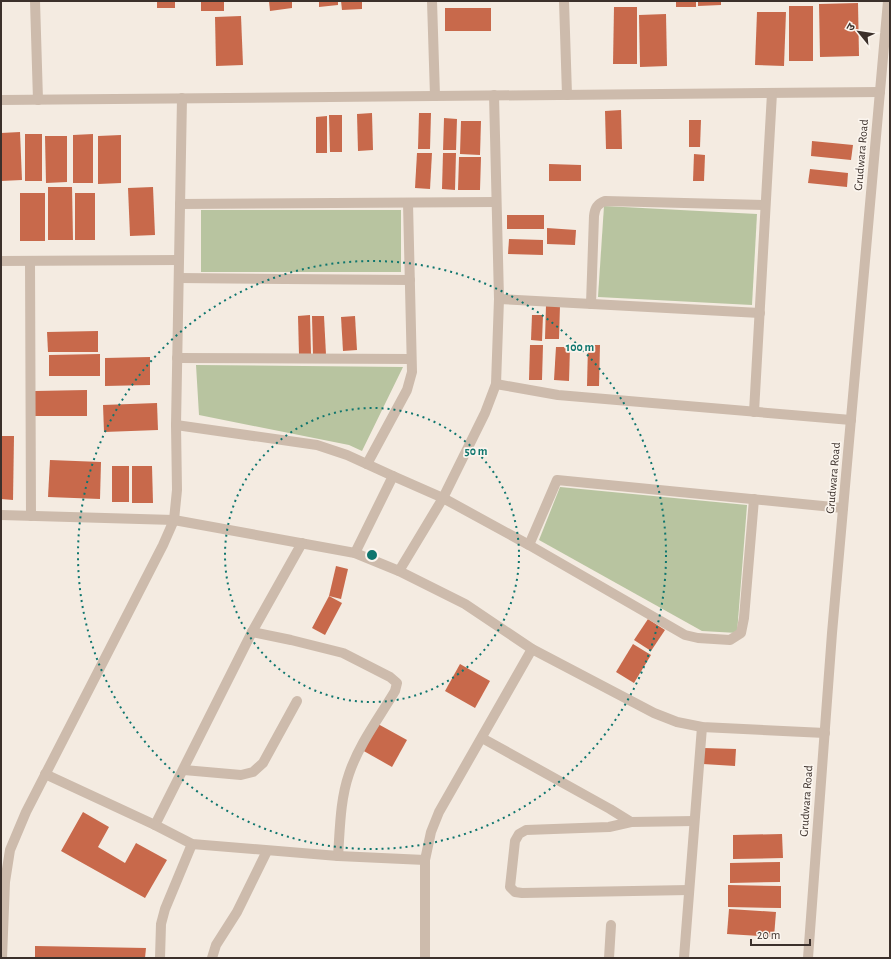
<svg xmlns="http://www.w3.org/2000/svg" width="891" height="959" font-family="'Alegreya Sans','Noto Sans Devanagari',sans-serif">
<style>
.green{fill:#b8c4a0}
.building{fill:#c8694b}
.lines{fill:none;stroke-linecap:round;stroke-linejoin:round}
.minor{stroke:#cdbbac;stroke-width:10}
.ring{fill:none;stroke:#0f766e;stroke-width:2;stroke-dasharray:2 4}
.labels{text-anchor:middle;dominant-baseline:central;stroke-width:3.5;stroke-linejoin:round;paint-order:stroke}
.street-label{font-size:12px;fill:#3b302b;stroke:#fbf5ee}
.centre{fill:#0f766e;stroke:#fbf5ee;stroke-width:2}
.ring-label{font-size:12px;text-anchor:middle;font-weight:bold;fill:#0f766e;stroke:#fbf5ee;stroke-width:3.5;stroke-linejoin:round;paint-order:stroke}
</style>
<rect width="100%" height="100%" fill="#f4ebe1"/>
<g class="green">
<path d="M604,206L757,214L752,305L598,297Z"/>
<rect x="201" y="210" width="200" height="62"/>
<path d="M196,365L403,367L362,451L349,445L199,415Z"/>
<path d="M560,487L747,505L737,633L702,631L539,540Z"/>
</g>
<g class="building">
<rect x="157" y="1" width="18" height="7"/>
<rect x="201" y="1" width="23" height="10"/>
<path d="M269,1H292V8L270,11Z"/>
<path d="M319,1H338V5L319,7Z"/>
<path d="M341,1H362V9L342,10Z"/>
<rect x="676" y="1" width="20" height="6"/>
<path d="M698,1H721V5L698,6Z"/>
<path d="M858,3L859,56L820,57L819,4Z"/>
<rect x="789" y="6" width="24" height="55"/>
<path d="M614,7H637V64H613Z"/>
<rect x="445" y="8" width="46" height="23"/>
<path d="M757,12H786L784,66L755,65Z"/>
<path d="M666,14L667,66L640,67L639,15Z"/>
<path d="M241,16L243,65L216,66L215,17Z"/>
<path d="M621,110L622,149H606L605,111Z"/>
<path d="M372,113L373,150L358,151L357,114Z"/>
<path d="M419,113H431L430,149H418Z"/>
<path d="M329,115H342V152H330Z"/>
<path d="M327,116V153H316V117Z"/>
<path d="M444,118L457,119L456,150H443Z"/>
<path d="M689,120H701L700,147H689Z"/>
<path d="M461,121H481L480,155L460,154Z"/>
<path d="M20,132L22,180L1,181V133Z"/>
<rect x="25" y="134" width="17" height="47"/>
<path d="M93,134V183H73V135Z"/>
<path d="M121,135V183L98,184V136Z"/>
<path d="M45,136H67V182L46,183Z"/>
<path d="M812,141L853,145L851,160L811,156Z"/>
<path d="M417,153H432L430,189L415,188Z"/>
<path d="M443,153H456L455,190L442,189Z"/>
<path d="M694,154L705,155L704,181H693Z"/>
<path d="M459,157H481L480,190H458Z"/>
<path d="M549,164L581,165V181H549Z"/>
<path d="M810,169L848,173L847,187L808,183Z"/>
<path d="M48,187H72L73,240H48Z"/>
<path d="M153,187L155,235L130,236L128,188Z"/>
<rect x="20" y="193" width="25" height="48"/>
<rect x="75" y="193" width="20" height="47"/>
<rect x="507" y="215" width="37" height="14"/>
<path d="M547,228L576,230L575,245L547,244Z"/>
<path d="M509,239L543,240V255L508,254Z"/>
<path d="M546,305H560L559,339H545Z"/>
<path d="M310,315L311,354L299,355L298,316Z"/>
<path d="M532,315H543L542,341L531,340Z"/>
<path d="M312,316H324L326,355H313Z"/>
<path d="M355,316L357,350L343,351L341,317Z"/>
<path d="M98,331V352H48L47,332Z"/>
<path d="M530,345H543L542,380H529Z"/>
<path d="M588,345H600L599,386H587Z"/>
<path d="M556,347H570L569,381L554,380Z"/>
<path d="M100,354V376H49V355Z"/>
<path d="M150,357V385L105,386V358Z"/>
<path d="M87,390V416H35V391Z"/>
<path d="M157,403L158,430L104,432L103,405Z"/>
<path d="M1,436H14L13,500L1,499Z"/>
<path d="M50,460L101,462L100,499L48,497Z"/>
<rect x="112" y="466" width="17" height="36"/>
<path d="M132,466H152L153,503H132Z"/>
<path d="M336,566L348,569L341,599L329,596Z"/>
<path d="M329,596L342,603L325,635L312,628Z"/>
<path d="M648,619L665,630L651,651L634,640Z"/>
<path d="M633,644L651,655L634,683L616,672Z"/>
<path d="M460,664L490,681L475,708L445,691Z"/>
<path d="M378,724L407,740L392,767L362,750Z"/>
<path d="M704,748L736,749L735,766L703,764Z"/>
<path d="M83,812L109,827L98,847L125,863L136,843L167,860L145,898L61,851Z"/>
<path d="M782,834L783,858L733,859V835Z"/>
<path d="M780,862V882L730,883V863Z"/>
<path d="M728,885L781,886V908L728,907Z"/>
<path d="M729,909L776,912L774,937L727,934Z"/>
<path d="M35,946L146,948L145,958H35Z"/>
</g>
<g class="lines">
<g class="minor">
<path d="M35,1L38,100"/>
<path d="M432,1L435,96"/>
<path d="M564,1L567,95"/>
<path d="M1,100L880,92"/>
<path d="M180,204L496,202"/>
<path d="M1,261L179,260"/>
<path d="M30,261L31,516"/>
<path d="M179,278L410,280"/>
<path d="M499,299L760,313"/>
<path d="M591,304L594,216C595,208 597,204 605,201L765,205"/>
<path d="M177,358L411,359"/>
<path d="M496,384L558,395L851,420"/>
<path d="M754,412L772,93"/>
<path d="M176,425L317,445L347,455L393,476L355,553"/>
<path d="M367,464L407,390L412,372L408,203"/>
<path d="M393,476L443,498L529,545L685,635L698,638L730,640L741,633L744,618L754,499"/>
<path d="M1,515L174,520L355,553L399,571L465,604L532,649L654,713L677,722L702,727L825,733"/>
<path d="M302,543L252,632L155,825L192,844L338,856L425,860"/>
<path d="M529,545L557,480L843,508"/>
<path d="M399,571L443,498L485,413L496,384L499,299L494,95"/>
<path d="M252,632L291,640L343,653L390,677L397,683L395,691C379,718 359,744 349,774C340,800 340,829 338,856"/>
<path d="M482,738L610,809L631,822"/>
<path d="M184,770L241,775L253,772L263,763L297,701"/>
<path d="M45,774L155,825"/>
<path d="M689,890L522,893L515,892L510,887L515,841L519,834L526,830L609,827L631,822L694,821"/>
<path d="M2,958L5,882L10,850L26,812L163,545L174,520L177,490L176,425L182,98"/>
<path d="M160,958L161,924L165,909L192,844"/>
<path d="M212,958L216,945L237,912L267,851"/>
<path d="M425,958V860L431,832L439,812L532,649"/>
<path d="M609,958L611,925"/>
<path d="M684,958L702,727"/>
<path d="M808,958L832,633L888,1"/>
</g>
</g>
<g class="ring">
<circle cx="372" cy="555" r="147"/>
<circle cx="372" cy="555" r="294"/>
</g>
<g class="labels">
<g class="street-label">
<text transform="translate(861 155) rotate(-85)">Grudwara Road</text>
<text transform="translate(833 478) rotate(-85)">Grudwara Road</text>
<text transform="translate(806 801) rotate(-86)">Grudwara Road</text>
</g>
</g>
<circle cx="372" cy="555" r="6" class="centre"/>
<g class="ring-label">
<text x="580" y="351">100 m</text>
<text x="476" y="455">50 m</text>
</g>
<rect width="891" height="959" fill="none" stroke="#3b302b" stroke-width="4"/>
<g transform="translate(859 32) rotate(300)" stroke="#fbf5ee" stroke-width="3" paint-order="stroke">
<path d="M0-3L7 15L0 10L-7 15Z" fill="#3b302b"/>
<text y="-6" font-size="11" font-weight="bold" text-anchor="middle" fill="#3b302b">उ</text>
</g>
<path d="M751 939v6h59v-6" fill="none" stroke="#3b302b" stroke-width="2"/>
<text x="757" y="939" font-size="12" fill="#3b302b" stroke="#fbf5ee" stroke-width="3" paint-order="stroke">20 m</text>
</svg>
